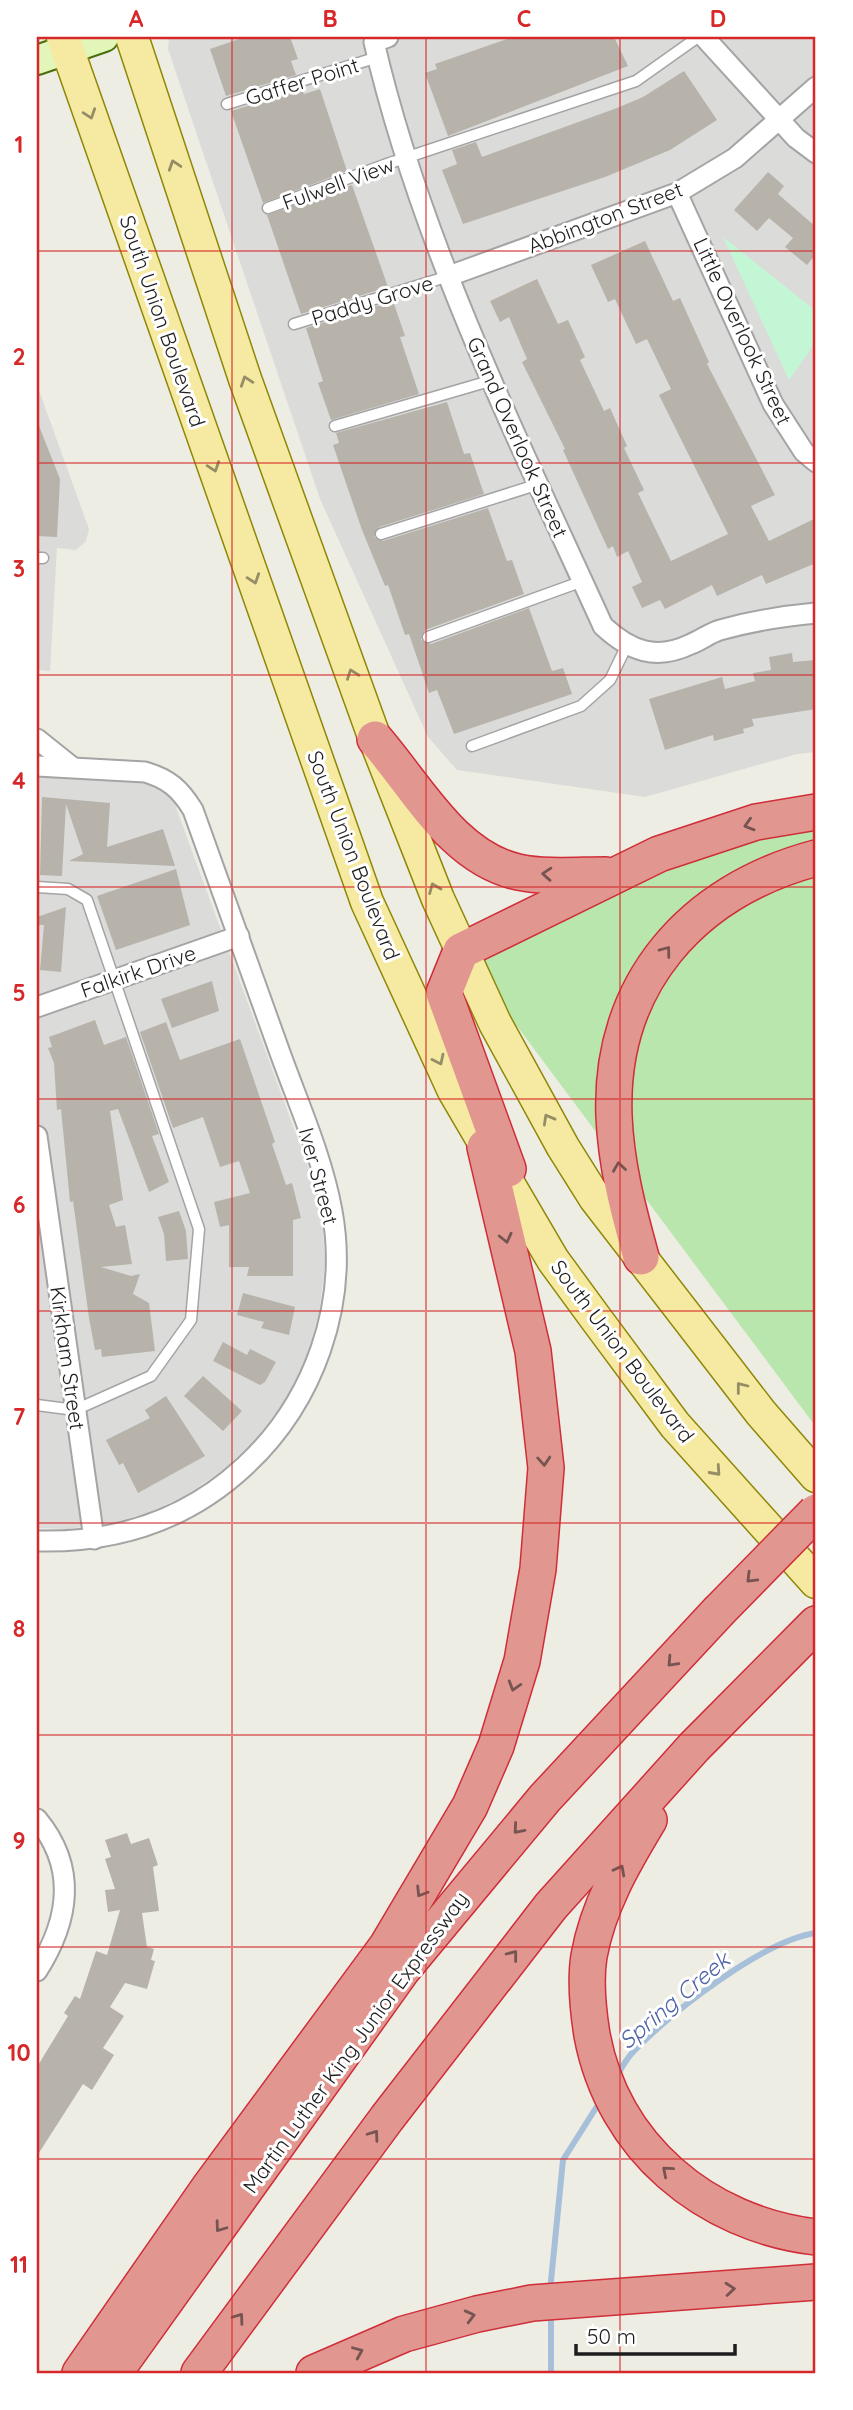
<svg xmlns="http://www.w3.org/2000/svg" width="853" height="2410" font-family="Quicksand,sans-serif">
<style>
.residential{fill:#dbdbda}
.grass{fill:#b9e6ac}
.park{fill:#c3f6d5}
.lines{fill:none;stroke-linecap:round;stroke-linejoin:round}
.stream{stroke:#a7c0d9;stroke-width:6}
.building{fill:#b7b3aa}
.lane-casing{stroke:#a4a4a4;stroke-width:13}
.street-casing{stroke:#a4a4a4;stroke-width:23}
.secondary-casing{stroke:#486e0b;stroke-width:32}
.primary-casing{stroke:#8e8708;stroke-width:35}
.highway-casing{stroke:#cf2e39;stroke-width:38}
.lane{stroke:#fff;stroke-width:10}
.street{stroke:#fff;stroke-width:19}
.secondary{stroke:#e2f6ba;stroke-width:28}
.primary{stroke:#f6e9a1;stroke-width:32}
.highway{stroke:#e19790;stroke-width:35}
.highway-bridge-casing{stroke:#cf2e39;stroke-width:38;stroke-linecap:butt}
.highway-bridge{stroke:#e19790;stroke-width:35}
.oneway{stroke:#948d66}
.oneway2{stroke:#755451}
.grid{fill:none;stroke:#d62828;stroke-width:2;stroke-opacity:0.55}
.labels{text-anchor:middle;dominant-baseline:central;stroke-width:6;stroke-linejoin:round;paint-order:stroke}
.street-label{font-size:21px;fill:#1d1d1d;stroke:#fff}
.water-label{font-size:23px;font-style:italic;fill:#4f63a7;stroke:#fff}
.neatline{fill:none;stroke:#d62828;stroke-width:2.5}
.grid-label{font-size:23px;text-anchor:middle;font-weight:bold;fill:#d62828}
</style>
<rect width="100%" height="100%" fill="#eeede4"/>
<g class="residential">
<path d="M169,37H816V752L797,754L645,797L457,770L428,737L320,499L168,49Z"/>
<path d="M37,385L89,529L86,541L76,550L57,548L50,671L37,670Z"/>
<path d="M37,776L148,783L164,790L174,802L310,1172L322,1217L325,1264L319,1314L306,1359L286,1400L254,1441L223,1470L186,1495L152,1511L116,1522L67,1529L37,1528Z"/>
</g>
<path class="grass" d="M816,815V1427L461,951L659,854Z"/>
<path class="park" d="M723,237L816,311V342L789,380Z"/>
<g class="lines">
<g class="stream">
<path d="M616,2077C622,2068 627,2057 635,2050C673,2011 764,1940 816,1933"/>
<path d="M550,2291L563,2160L601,2100"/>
<path d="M551,2312V2373"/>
</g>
</g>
<g class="building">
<path d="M245,37H290L298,59L291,61L296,75L226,96L210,49Z"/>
<path d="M513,37H614L628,66L448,136L425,73L437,69L435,64Z"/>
<path d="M684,71L717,120L670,150L605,177L463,224L442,170L457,164L452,150L476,142L482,157L617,108L643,97Z"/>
<path d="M301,89L304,94L320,89L347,171L263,203L231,111Z"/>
<path d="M768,172L784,186L778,194L816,227V254L807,265L785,247L793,238L769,218L757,231L734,210Z"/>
<path d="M352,185L388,287L301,314L267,215Z"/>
<path d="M645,241L673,301L680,298L709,362L707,364L775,495L751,506L769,541L816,518V563L766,584L762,575L717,596L712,585L665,609L660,600L642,608L632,587L642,582L628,551L617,557L613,546L608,549L563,450L565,449L522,362L527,359L509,317L500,322L490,301L537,279L558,324L568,320L585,357L580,360L604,411L610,408L627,446L624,448L644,490L638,493L671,561L728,534L659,395L671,389L647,339L636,344L615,299L608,302L591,265Z"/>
<path d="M393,301L405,336L400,337L419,394L331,420L318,383L323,381L306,328Z"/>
<path d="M447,402L464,454L470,453L484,494L379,527L374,537L383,541L488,508L507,561L512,560L524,594L425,630L421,640L431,644L529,608L552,671L563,668L572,694L454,734L437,690L429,693L409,634L405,635L388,585L385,586L362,530L333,445L339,443L336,433Z"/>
<path d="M37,421L60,479L57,537L37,536Z"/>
<path d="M792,653L793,662L816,660V709L752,719L754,726L743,729L744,733L714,741L713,735L665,750L649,699L722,677L725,689L755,681L753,673L771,670L769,657Z"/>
<path d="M42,797L110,803L107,847L163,829L175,866L69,861L83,854L66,804L62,876L40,875Z"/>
<path d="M176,869L190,925L116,950L97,896Z"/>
<path d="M66,907L61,972L40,970L44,925H37V917Z"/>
<path d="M212,981L219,1011L172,1028L161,999Z"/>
<path d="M95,1020L104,1045L126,1037L159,1134L152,1136L169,1182L149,1192L118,1109L110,1111L123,1200L109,1205L116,1227L125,1225L132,1264L101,1267L131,1276L140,1274L133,1294L149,1303L155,1351L102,1357L101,1349L95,1350L89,1318L73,1201L70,1202L61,1109L57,1110L54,1063L48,1048L52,1047L49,1037Z"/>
<path d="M166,1022L180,1060L240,1039L275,1142L272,1144L286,1185L292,1183L301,1218L293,1220V1276H247L249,1267H229V1225L220,1227L214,1202L250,1193L239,1161L220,1167L203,1117L173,1128L140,1032Z"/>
<path d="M179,1211L186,1231L188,1259L166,1261L164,1234L158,1217Z"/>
<path d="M243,1293L295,1307L289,1335L261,1328L264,1322L237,1315Z"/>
<path d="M223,1342L247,1355L250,1349L276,1362L265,1382L260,1385L213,1361Z"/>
<path d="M203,1376L242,1411L223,1431L184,1396Z"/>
<path d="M166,1396L205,1456L138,1493L123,1463L119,1465L106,1440L150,1418L145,1410Z"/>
<path d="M127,1833L131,1844L149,1838L158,1865L153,1867L159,1911L142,1913L147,1947L154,1949L151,1960L155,1961L147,1989L125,1983L110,2007L124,2016L103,2048L114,2055L92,2090L83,2084L37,2156V2067L68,2016L64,2013L75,1996L80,1999L96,1951L107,1955L120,1910L108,1912L105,1890L115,1889L105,1859L111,1857L105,1840Z"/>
</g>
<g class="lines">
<defs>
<g id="lane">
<path d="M227,104L378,57"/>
<path d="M268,208L384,165L636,81L698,37"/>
<path d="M294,324L449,276"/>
<path d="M335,426L493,380"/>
<path d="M381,534L539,484"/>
<path d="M37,558H43"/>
<path d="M428,637L583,581"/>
<path d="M472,746L581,706L610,680L626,647"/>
<path d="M37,887L68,889L87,900L199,1229L191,1320L151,1376L75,1410L37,1405"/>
</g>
<g id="street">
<path d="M388,37L374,42C421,245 517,437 603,626C630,651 656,661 691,644C701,640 710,633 720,630C752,621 783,616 816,613"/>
<path d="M704,37L796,138L816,153"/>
<path d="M677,193L773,404L804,452L816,462"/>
<path d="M449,276L677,193L735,158L816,87"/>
<path d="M37,739L72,767"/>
<path d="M37,766L145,772C169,779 180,789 193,810C222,890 251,970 279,1050C298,1103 322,1156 332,1211C349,1304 314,1402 245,1466C186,1521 116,1543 37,1541"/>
<path d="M37,1007L239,936"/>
<path d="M37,1136L94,1539"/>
<path d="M37,1819C78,1868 69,1921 37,1971"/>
</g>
<path id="secondary" d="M37,60L104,37"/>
<g id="primary">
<path d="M63,37L367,902L454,1091L553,1260L594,1316L675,1425L816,1582"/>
<path d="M132,37L245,379L375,739L438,899L495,1023L563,1147L595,1198L761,1413L816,1476"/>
</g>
<g id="highway">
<path d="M375,739C416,786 453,858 518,872C546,878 577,875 605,875"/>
<path d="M508,1169L444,993L461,951L659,854L756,822L816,812"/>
<path d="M641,1257C628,1210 616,1165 614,1116C609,984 692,891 816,858"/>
<path d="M649,1820C623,1863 598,1906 589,1956C585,1981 588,2010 592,2035C613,2147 705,2224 816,2237"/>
<path d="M80,2373L208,2189L387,1946L470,1806L496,1746L522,1661L538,1569L546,1468L533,1351L485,1147"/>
<path d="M114,2373L403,1969L545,1798L718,1612"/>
<path d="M199,2373L387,2118L551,1906L694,1747L816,1624"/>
<path d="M314,2373L404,2334L477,2314L532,2303L816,2282"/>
</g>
</defs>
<use href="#lane" class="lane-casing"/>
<use href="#street" class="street-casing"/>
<use href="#secondary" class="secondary-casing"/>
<use href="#primary" class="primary-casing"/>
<use href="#highway" class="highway-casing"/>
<use href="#lane" class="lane"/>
<use href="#street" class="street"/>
<use href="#secondary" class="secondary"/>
<use href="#primary" class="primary"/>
<use href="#highway" class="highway"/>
<defs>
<path id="highway-bridge" d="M718,1612L816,1512"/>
</defs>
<use href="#highway-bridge" class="highway-bridge-casing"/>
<use href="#highway-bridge" class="highway-bridge"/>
</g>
<defs><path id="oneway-chevron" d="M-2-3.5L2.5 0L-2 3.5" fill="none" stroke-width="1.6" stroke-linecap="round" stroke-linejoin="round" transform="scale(1.75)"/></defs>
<g class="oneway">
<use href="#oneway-chevron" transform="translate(90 114) rotate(71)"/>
<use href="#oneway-chevron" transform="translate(174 165) rotate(-108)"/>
<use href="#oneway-chevron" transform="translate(246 381) rotate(-109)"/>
<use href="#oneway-chevron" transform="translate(214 467) rotate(71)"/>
<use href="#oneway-chevron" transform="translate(254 579) rotate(71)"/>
<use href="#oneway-chevron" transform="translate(352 674) rotate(-110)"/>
<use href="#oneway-chevron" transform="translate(434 888) rotate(-112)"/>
<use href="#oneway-chevron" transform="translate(439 1060) rotate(64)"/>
<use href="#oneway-chevron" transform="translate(548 1119) rotate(-119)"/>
<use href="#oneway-chevron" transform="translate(741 1387) rotate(-128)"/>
<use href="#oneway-chevron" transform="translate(716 1471) rotate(48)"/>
</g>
<g class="oneway2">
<use href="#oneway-chevron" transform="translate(749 825) rotate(163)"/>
<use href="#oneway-chevron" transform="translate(547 874) rotate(-176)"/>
<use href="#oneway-chevron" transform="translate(666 951) rotate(-53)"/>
<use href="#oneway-chevron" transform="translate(619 1167) rotate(-98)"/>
<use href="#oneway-chevron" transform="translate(506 1238) rotate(77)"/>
<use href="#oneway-chevron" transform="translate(544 1461) rotate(86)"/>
<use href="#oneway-chevron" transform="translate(751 1578) rotate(135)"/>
<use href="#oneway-chevron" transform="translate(672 1662) rotate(133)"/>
<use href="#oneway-chevron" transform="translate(514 1686) rotate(107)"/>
<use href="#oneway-chevron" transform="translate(518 1829) rotate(131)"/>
<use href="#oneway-chevron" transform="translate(620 1870) rotate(-62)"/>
<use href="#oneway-chevron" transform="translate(421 1892) rotate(122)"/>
<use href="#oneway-chevron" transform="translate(513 1955) rotate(-52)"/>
<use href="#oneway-chevron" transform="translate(374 2135) rotate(-54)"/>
<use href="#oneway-chevron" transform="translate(667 2171) rotate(-139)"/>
<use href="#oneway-chevron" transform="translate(220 2227) rotate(126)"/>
<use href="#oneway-chevron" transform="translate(730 2289) rotate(-5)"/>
<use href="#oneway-chevron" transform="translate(470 2316) rotate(-14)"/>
<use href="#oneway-chevron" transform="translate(239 2318) rotate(-54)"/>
<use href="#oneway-chevron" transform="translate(358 2352) rotate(-23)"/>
</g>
<path class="grid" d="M232,37V2373M426,37V2373M620,37V2373M37,251H816M37,463H816M37,675H816M37,887H816M37,1099H816M37,1311H816M37,1523H816M37,1735H816M37,1947H816M37,2159H816"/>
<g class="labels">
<g class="street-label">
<text transform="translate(302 81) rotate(-17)">Gaffer Point</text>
<text transform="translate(338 183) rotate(-20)">Fulwell View</text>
<text transform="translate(605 217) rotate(-21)">Abbington Street</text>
<text transform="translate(372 300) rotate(-17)">Paddy Grove</text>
<text transform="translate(163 321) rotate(71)">South Union Boulevard</text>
<text transform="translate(743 331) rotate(65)">Little Overlook Street</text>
<text transform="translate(518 437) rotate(66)">Grand Overlook Street</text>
<text transform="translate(354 855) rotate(69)">South Union Boulevard</text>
<text transform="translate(138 971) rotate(-19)">Falkirk Drive</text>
<text transform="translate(319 1176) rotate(75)">Iver Street</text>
<text transform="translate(623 1351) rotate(53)">South Union Boulevard</text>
<text transform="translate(68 1358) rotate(82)">Kirkham Street</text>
<text transform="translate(355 2042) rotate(-54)">Martin Luther King Junior Expressway</text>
</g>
<g class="water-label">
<text transform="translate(674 2000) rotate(-40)">Spring Creek</text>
</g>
</g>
<rect width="853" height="2410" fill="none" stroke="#ffffff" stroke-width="77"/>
<path d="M576 2344v10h159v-10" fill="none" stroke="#1d1d1d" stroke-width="3.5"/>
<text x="587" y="2344" font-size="21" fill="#1d1d1d" stroke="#ffffff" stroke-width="5" paint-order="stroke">50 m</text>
<rect x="38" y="38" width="776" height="2334" class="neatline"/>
<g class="grid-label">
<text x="136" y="27">A</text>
<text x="330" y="27">B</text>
<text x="524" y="27">C</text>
<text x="718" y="27">D</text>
<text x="19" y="153">1</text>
<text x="19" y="365">2</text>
<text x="19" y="577">3</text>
<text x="19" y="789">4</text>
<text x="19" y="1001">5</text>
<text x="19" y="1213">6</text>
<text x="19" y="1425">7</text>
<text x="19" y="1637">8</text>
<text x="19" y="1849">9</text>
<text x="19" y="2061">10</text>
<text x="19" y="2273">11</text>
</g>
</svg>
